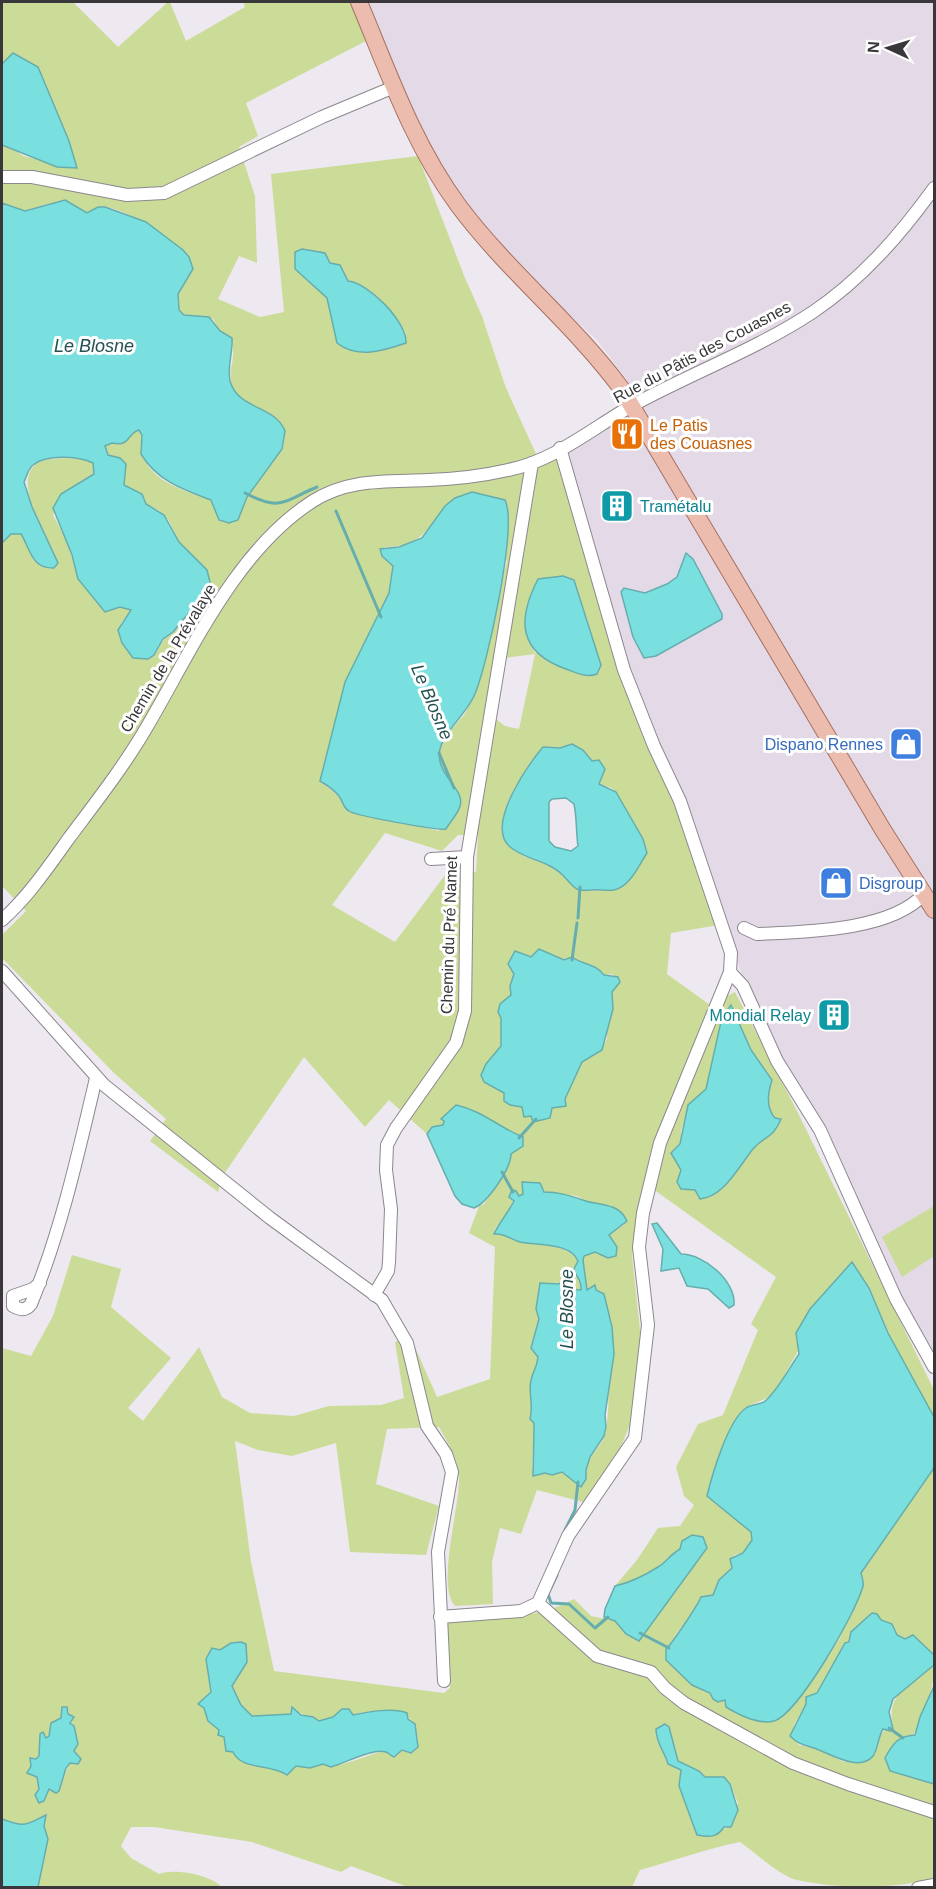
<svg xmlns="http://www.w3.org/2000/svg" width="936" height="1889" font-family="Helvetica,sans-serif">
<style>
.built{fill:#e4d9e7}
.green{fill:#cbdc98;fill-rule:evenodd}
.water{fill:#7ae0df;stroke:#66adae;stroke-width:1.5;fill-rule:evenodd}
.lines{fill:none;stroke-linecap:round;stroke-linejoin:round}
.stream{stroke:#66adae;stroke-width:3}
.minor-casing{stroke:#8c878e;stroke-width:14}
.major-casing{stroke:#a57162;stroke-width:18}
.minor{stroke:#fff;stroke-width:12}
.major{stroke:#ecbcae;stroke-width:16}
.labels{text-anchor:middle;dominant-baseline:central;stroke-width:6;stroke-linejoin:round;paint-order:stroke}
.street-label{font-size:16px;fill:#39373a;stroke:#fff}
.food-label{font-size:16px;fill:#c56008;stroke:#fff;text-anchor:start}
.culture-label{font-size:16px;fill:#0d838f;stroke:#fff;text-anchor:start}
.shop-label{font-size:16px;fill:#366cbe;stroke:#fff;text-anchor:end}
.water-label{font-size:18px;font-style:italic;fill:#245151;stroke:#fff}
</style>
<rect width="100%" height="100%" fill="#eee8f0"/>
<path class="built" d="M365,2H934V1359L900,1299L840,1157L797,1090L756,1011L654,744L560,453L631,406L627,380L597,340L547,294L466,206L429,150Z"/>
<g class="green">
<path d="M2,2H73L118,47L168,2H170L186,41L245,7L243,2H351L366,41L246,103L258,136L239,147L255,196L257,263L239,256L218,299L260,317L284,312L271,174L418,156L465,278L482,316L506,388L536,454L545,460L560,453L615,634L725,924L671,933L667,974L710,1005L735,992L797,1111L934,1390V1417L888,1333L869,1288L852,1263C828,1304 800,1344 779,1386C770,1402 756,1400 745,1408C731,1420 720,1457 712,1474L731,1514L751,1532L752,1540L743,1553L734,1555L732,1568L719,1580L713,1595L701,1597C696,1613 682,1624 673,1639L674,1643L668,1646L692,1685L724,1699L736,1714L759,1721L802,1694L840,1638L861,1573L934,1468V1655L897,1635L892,1624L845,1643L817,1693L806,1697V1704L794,1725L799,1745L818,1749L844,1762L873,1756C877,1742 879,1731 893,1725C885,1693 913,1683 934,1665C934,1704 912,1740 890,1771L934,1784V1879C894,1889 833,1889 793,1879C774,1871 756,1853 740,1842C706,1849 673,1861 640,1870L632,1887H408L351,1866L341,1872L252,1842L154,1827H131L121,1846L131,1858L159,1874C176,1868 210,1875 222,1887H38L48,1839L40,1817L35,1823L25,1825L2,1819V1348L31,1356L53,1316L72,1255L121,1269L111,1307L171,1358L128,1408L143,1421L199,1347L222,1397L250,1413L294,1416L329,1406L381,1405L404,1398L395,1342L410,1336L437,1397L490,1379L495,1247L469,1233L479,1206L484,1204L504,1174L511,1154L523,1137C499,1128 482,1110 456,1105L441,1119L444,1121L443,1125L432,1127L427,1134L389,1100L365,1127L304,1057L222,1177L218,1192L150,1141L166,1119L114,1073L2,958V935L26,911L2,886V543L11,534H21C32,551 27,562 51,569L58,563C46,538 0,463 52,459C65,458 81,457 93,463L94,474L61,494L53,515L66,539L79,581L90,590L102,609L120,607L131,610L121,623L122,643L133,658L157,652C166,632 193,607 208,589L198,561L179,542L169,521L160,511L146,504L139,492L124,485L125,475L106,452L105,446L112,443C131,447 126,434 139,430C145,439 139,448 143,457C154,483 188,492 211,500L218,517L238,520L247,497L282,449L285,436C273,405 253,416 237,395C223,376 237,361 232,345C229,337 225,337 220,331C217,328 215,322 213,319L184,315L179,310L178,294L189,272V257C176,241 120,204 100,207C96,208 92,212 87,213L65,200L22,211L2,203V145L11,147L23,156L76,168L69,141L38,67L13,53L2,64ZM302,249L325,253L330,263L340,265L348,281C370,283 398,315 406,334L337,343L327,298L295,269ZM445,506L507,561L475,693L464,715L450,731L440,748L439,762L447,779L439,831C408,822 377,820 346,810L340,797L320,781L345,682L389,593L393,566L382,557L384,547C419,547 426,532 445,506ZM574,580L591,631L535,653L526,636V626ZM535,654L519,729L505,726L485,711L495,659ZM543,747L583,750L592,761L599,784L612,788L643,839L601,890L585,891L575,888L565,873L544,862L525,857L508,845L503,836L508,801ZM385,833L442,851L458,835H478L476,872L451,867L395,942L332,905ZM539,949L564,960L589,964L604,975L613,974L611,1017L607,1023V1039L597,1054L582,1062L565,1099L551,1108L510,1105L504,1101V1092C489,1088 489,1078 486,1064L501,1046V1017L498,1012L511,995L514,973L522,955L531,957ZM731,1005L751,1050L772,1080C768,1092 767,1108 774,1118L781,1119C775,1138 764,1136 753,1149C740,1165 728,1180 713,1195L677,1182L681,1170V1132L688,1105L706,1089L722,1017ZM522,1182L535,1185L544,1192L577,1196L586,1201L612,1206L625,1224L609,1235L617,1248L608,1258L595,1252L584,1256L583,1260L587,1290L599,1292C603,1337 613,1385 606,1430C603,1450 584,1454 586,1479L578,1484L562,1472C550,1473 542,1476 532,1468L534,1423L530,1419C534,1405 528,1393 531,1380C533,1371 537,1367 538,1357L531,1348L539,1319L536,1309L544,1283L549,1285L565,1281C569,1288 572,1292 581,1290C582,1280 575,1272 578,1262C571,1243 536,1246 519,1242C510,1240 503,1233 494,1230L510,1211L513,1199L523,1194ZM646,1184L776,1277L751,1324L758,1330L723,1415L698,1424L676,1467L684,1496L694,1505L680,1526L658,1528L637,1560L615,1586L647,1575L680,1549L639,1641L626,1634L615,1621L591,1616L574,1599C537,1620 487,1618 445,1623L450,1688L444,1693L274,1671L251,1562L235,1441L258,1450L292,1456L336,1443L350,1552L426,1555L439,1506L376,1484L387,1429L439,1427C448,1443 458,1459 459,1478C460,1506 436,1586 455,1606L493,1604L492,1562L500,1528L521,1534L537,1490L583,1502L620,1449L632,1420L641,1339L632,1255ZM231,1643L247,1662L232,1686L241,1705L252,1716L291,1714L292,1708C301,1716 310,1714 319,1721L333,1717L343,1709L353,1715C384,1710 419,1701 418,1747L411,1753C386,1744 365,1759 342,1764C331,1767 321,1762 310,1768L296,1766L287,1775L274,1768L252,1766L233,1752L219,1730L208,1721L204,1708V1697L211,1692L208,1674L212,1648L220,1650ZM62,1707H67L78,1740L74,1751L81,1759L70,1763L60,1785L49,1789L44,1801L39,1803L36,1795L39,1789L37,1777L27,1773C36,1759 44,1746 51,1732L50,1726L61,1718ZM655,1734L673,1740L678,1761L699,1771L705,1777L730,1784L738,1803L731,1827L697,1835L679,1786L681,1770L668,1764Z"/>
<path d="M934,1206V1256L902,1277L882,1237Z"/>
</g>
<g class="water">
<path d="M13,53L38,67L69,141L77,168L57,167L2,145V64Z"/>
<path d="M65,200L87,213L98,207H105L146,222L183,250L189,257L193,269L178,294L179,310L184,315L209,317L220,331L232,338C233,352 227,367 230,381C238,410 275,405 285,431L282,449L247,497L238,520L229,523L219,520L211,500C184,490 157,481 141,454L142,435L139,430C126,434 131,447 112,443L105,446L108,455L120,458L126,464L124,485L142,494L146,504L164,515L179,542L207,570L210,582L206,592L173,632L163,639L154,655L148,659L133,658L122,643L118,630L131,610L120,607L105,612L78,579L72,555L53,508L61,494L94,474L93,463C79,456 46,454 33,465C28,469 27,476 24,482L32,507L58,563L54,568C31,569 30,548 21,534H11L2,543V203L25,211Z"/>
<path d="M302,249L325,253L330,263L340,265L348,281C369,283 407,322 406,343C383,351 357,359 337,343L327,298L295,269V252Z"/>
<path d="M472,492L505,500C518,525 487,668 474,696C466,714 444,732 440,749C434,774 466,789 460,806C458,814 450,822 446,829C440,831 356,816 349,811C343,808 343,801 339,796C334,790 327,785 320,781L345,682L389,593L393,566L382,556L380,549L399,547L422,538L445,506L455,498Z"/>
<path d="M686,553L693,559L722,614V619L656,656L644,658L633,637L621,592L624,588L645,593L667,584L677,577Z"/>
<path d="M563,576L574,580L601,665L597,674C586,678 577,673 566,669C518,652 517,620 538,579Z"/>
<path d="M572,744L583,750L592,761L599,760L605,769L599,784L616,792L643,839L647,853C639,865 630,887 614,890C607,891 599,889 591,890C585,890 579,892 574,887C564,878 564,873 550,866C537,859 521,857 509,846C486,824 528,765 543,747L560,748ZM566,798L574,804C577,818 576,833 578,846L571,851L555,847L549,841V802L552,799Z"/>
<path d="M539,949L564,960L572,957C583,965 595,963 604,975L618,977L620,982L612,992L613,1009L602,1050L582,1062L565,1099L566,1106L552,1108L550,1118L533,1122L531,1116L524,1117L522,1107L510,1105L504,1101V1093L484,1082L481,1075L486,1064L501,1046V1018L498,1012L500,1004L511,995L510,986L514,974L508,964L515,951L531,957Z"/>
<path d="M731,1005L751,1050L772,1080C768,1092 766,1108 775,1118L781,1119C772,1140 765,1135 753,1149C739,1166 724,1197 700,1199L695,1190L681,1189L677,1182L681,1170L671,1153L680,1144L688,1105L706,1089L722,1017Z"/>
<path d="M456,1105C483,1111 498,1127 523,1137V1146L511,1154C511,1169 487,1203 474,1208L462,1204L455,1196L427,1134L432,1127L443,1125L444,1121L441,1119Z"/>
<path d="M522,1182L540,1183L544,1192C560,1192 571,1196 586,1201C602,1206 619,1203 627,1221L609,1235L617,1247L616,1256L608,1258L595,1252L584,1256L583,1260L587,1290L595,1285L596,1290L604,1294L612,1327L614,1354L605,1415L606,1427L604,1436L590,1457L586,1470V1479L581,1487L562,1472L552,1475L545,1473L533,1476L534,1430V1423L530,1419C534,1405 528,1393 531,1380C533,1371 537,1368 538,1357L531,1348L539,1319L536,1309L540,1283L558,1284L565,1281L570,1289L581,1290C582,1278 575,1277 574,1269L578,1261C570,1242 537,1246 520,1242C509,1239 506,1233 494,1234C499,1223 508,1213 514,1201L509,1197L512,1190L516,1191L519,1196L523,1194Z"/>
<path d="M657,1223L681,1254C704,1254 736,1281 734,1305L729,1308L708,1289L687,1286L679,1268L661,1271L663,1249L652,1224Z"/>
<path d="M852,1262L869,1288L888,1333L934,1417V1468L861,1573C862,1577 864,1582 863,1586C856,1613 798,1714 774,1721C758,1725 739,1715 726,1707L725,1700L718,1702L713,1699L710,1693L692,1685L666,1660V1649C671,1645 698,1605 701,1597L713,1595L719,1580L732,1568L730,1559L743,1553L752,1540L751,1532L707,1496C712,1475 728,1420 746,1408C751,1404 759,1405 764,1402C776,1393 790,1367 799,1354L796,1333L810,1309Z"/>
<path d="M692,1535L703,1537L707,1548L639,1641L626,1634L615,1621L604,1617L605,1609L615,1586C632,1582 644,1576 658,1567C665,1563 670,1555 680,1549L682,1541Z"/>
<path d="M872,1613L877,1614L881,1620L892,1624L897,1635L905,1639L913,1635L934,1655V1665L893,1699L889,1712L893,1729L890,1731L883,1729C878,1737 878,1749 873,1756C860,1772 832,1755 819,1750C807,1745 800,1746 790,1736L806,1704V1697L817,1693L845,1643L849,1642L851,1632Z"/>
<path d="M241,1642L246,1644L247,1662L232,1686L241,1705L252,1716L291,1714L292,1707L301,1715L313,1717L319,1721L333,1717L342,1709H349L353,1715C368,1712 393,1707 407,1713L408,1719L415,1724L418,1747L411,1753L402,1750L394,1757C391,1756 389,1753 386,1752C373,1748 345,1763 331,1767L323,1764L310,1768L296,1766L287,1775C270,1763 242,1771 233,1752L226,1751L224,1737L218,1735L219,1730L208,1721L204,1708L198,1704L211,1692L206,1659L212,1648L220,1650L231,1643Z"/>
<path d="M934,1686V1784L890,1771L885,1758C893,1743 898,1736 915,1735L920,1717Z"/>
<path d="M62,1707H67L68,1714L74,1717L70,1723L74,1726L78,1744L74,1751L81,1759L78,1764L70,1763L66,1768L59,1791L56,1793L49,1789L44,1801L39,1803L35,1795L39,1789L37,1777L27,1773L31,1766L30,1758L36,1759L39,1756L40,1734L43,1732L46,1738L49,1736L51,1723L61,1718Z"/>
<path d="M665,1724L669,1727L678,1761L699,1771L705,1777H724L730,1784L738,1810L731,1827H724C717,1838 709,1837 697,1835L679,1786L681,1770L668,1764C665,1752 656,1744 656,1729Z"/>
<path d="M46,1815L44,1826L48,1839L38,1887H2V1819C26,1828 25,1825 46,1815Z"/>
</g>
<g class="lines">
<g class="stream">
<path d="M245,493C281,512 283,501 317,487"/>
<path d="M336,511L381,617"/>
<path d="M439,753L454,788"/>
<path d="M578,918L580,887"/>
<path d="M572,960L577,923"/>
<path d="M519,1138L536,1119"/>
<path d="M502,1172L513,1192"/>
<path d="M565,1530L575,1510L578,1482"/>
<path d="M557,1575L548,1594L551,1603L569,1604L595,1628L608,1617"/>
<path d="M640,1633L669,1648"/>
<path d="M889,1728L903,1738"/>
</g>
<defs>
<g id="minor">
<path d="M2,177H32L127,195L164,193L322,117L394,87"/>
<path d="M431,859L467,857"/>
<path d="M2,920C28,897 49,866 69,838C96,802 125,765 148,725C192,650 236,550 313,501C349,478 388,482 428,480C455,479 482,476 508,470C555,461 595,426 635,404C694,372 757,349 813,312C862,279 900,235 934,188"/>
<path d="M744,928L757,934C804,932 891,931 924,894"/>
<path d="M2,971L104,1085L270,1218L382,1300L407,1343L427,1426L446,1454L452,1472L438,1552L444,1681"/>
<path d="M730,972L743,986L777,1061L820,1130L896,1299L934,1367"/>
<path d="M40,1283L33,1289L13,1296V1306C20,1310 26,1311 31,1304C61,1231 78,1155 96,1078"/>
<path d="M374,1295L388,1271L389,1262L391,1209L386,1170L387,1145L396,1128L456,1043L465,1011L467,857L532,463"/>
<path d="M538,1603L597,1656L651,1672L665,1688L684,1703L793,1763L848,1784L934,1812"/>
<path d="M440,1617L521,1611L538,1603L568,1536L635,1438L648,1325L639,1247L643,1213L660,1143L730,972L731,953L680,801L654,746L624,670L560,448"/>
<path d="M918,1888L934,1885"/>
</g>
<path id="major" d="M359,2C388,71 413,144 458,205C507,271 572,322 621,388L883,830L934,910"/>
</defs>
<use href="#minor" class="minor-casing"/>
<use href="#major" class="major-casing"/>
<use href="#minor" class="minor"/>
<use href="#major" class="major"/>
</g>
<defs>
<symbol id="restaurant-square" viewBox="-11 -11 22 22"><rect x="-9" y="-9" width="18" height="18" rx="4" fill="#e8710a" stroke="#fff"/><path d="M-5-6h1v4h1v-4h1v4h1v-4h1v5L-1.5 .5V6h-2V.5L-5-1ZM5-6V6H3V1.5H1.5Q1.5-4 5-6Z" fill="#fff"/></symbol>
<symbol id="building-square" viewBox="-11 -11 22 22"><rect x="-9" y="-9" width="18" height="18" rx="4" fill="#0f9aa8" stroke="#fff"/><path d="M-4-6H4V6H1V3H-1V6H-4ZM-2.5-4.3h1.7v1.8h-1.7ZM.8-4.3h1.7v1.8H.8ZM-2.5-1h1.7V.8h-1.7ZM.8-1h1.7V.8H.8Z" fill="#fff"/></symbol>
<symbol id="shop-square" viewBox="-11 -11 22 22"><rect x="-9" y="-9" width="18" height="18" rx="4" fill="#3f7fe0" stroke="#fff"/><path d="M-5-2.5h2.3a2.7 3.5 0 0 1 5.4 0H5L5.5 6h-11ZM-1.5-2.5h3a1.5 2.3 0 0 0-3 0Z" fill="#fff"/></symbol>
</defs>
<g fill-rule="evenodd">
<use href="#restaurant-square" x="608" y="415" width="38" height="38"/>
<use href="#building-square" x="598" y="487" width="38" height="38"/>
<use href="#shop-square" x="887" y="725" width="38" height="38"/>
<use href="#shop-square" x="817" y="864" width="38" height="38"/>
<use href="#building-square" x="815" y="996" width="38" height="38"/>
</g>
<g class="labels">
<g class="street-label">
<text transform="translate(702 352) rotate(-28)">Rue du Pâtis des Couasnes</text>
<text transform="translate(168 658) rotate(-59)">Chemin de la Prévalaye</text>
<text transform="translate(449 935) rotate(-88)">Chemin du Pré Namet</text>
</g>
<g class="food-label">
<text x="650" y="425">Le Patis<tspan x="650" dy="18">des Couasnes</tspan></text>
</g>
<g class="culture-label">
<text x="640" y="506">Tramétalu</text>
<text x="811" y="1015" text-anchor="end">Mondial Relay</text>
</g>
<g class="shop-label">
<text x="883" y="744">Dispano Rennes</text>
<text x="859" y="883" text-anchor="start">Disgroup</text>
</g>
<g class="water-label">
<text x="94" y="346">Le Blosne</text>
<text transform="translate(432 702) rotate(67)">Le Blosne</text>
<text transform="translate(567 1309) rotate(-90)">Le Blosne</text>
</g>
</g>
<rect width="936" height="1889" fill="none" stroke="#39373a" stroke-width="6"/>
<g transform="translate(888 48) rotate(274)" stroke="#ffffff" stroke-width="4.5" paint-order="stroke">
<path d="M0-4.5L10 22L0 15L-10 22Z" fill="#39373a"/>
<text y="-9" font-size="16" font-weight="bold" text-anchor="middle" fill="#39373a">N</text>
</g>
</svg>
